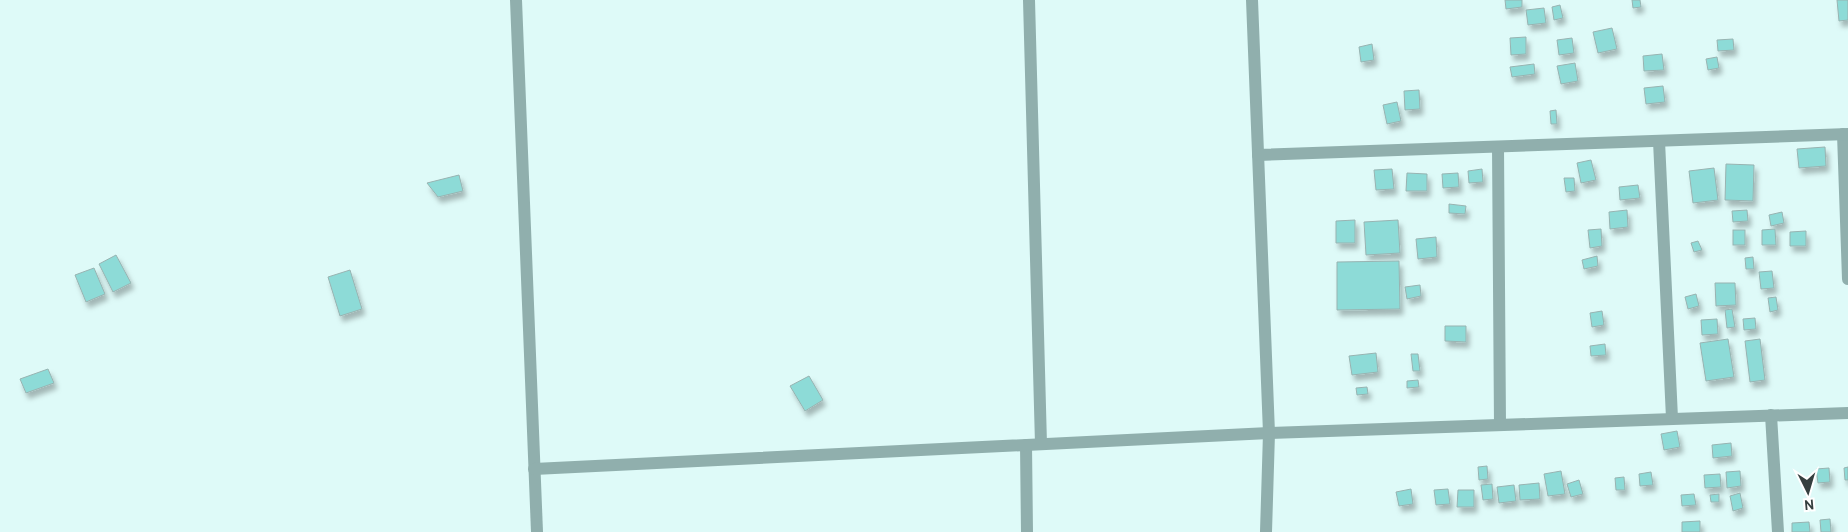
<svg xmlns="http://www.w3.org/2000/svg" width="1848" height="532" font-family="Overpass,sans-serif">
<style>
.building{fill:#8ddbd7;stroke:#98b3b1;filter:url(#shadow)}
.lines{fill:none;stroke-linecap:round;stroke-linejoin:round}
.minor{stroke:#90afad;stroke-width:12}
</style>
<defs>
<filter id="shadow"><feDropShadow dx="3" dy="5.5" stdDeviation="2.5" flood-color="#0004"/></filter>
</defs>
<rect width="100%" height="100%" fill="#defaf8"/>
<g class="building">
<path d="M1505,0H1522V7L1506,9Z"/>
<path d="M1632,0H1640L1641,7L1633,8Z"/>
<path d="M1837,0H1848V20L1839,21Z"/>
<path d="M1560,5L1563,18L1554,20L1552,7Z"/>
<path d="M1544,8L1546,23L1528,25L1526,10Z"/>
<path d="M1612,28L1617,49L1598,53L1593,32Z"/>
<path d="M1526,37V54L1511,55L1510,38Z"/>
<path d="M1572,38L1574,53L1559,55L1557,40Z"/>
<path d="M1733,39L1734,50L1718,51L1717,40Z"/>
<path d="M1372,44L1374,60L1361,62L1359,47Z"/>
<path d="M1662,54L1664,70L1644,71L1643,56Z"/>
<path d="M1717,57L1719,68L1708,70L1706,59Z"/>
<path d="M1575,63L1578,81L1561,84L1557,66Z"/>
<path d="M1534,64L1535,74L1512,77L1510,67Z"/>
<path d="M1663,86L1665,102L1646,104L1644,88Z"/>
<path d="M1419,90L1420,109L1405,110L1404,91Z"/>
<path d="M1397,102L1401,121L1387,124L1383,105Z"/>
<path d="M1556,110L1557,124H1551L1550,111Z"/>
<path d="M1825,147L1826,166L1799,168L1797,149Z"/>
<path d="M1591,160L1596,180L1581,183L1577,163Z"/>
<path d="M1726,164L1754,165L1753,201L1725,200Z"/>
<path d="M1714,168L1718,200L1693,203L1689,171Z"/>
<path d="M1392,169L1394,189L1376,190L1374,170Z"/>
<path d="M1482,169L1483,182L1469,183L1468,171Z"/>
<path d="M1407,173L1427,174V191H1406Z"/>
<path d="M1458,173L1459,187L1443,188L1442,174Z"/>
<path d="M459,175L463,191L438,197L427,183Z"/>
<path d="M1564,178H1574L1575,191L1566,192Z"/>
<path d="M1638,185L1640,198L1620,200L1619,187Z"/>
<path d="M1449,204L1466,206L1465,214L1449,213Z"/>
<path d="M1627,210L1628,227L1610,229L1609,212Z"/>
<path d="M1747,210L1748,221L1733,222L1732,211Z"/>
<path d="M1782,212L1784,223L1771,226L1769,215Z"/>
<path d="M1355,220V243H1336V221Z"/>
<path d="M1398,220L1400,253L1366,255L1364,222Z"/>
<path d="M1601,229L1602,246L1590,248L1588,230Z"/>
<path d="M1775,229L1776,245H1762V230Z"/>
<rect x="1733" y="230" width="12" height="15"/>
<path d="M1806,231V246H1790V232Z"/>
<path d="M1436,237L1437,257L1418,259L1416,239Z"/>
<path d="M1698,241L1702,250L1694,252L1691,243Z"/>
<path d="M116,255L131,283L113,292L99,264Z"/>
<path d="M1597,256L1598,266L1584,269L1582,260Z"/>
<path d="M1753,257L1754,269H1746L1745,258Z"/>
<path d="M1399,261L1400,309L1337,310V262Z"/>
<path d="M94,268L105,294L86,302L75,275Z"/>
<path d="M350,270L362,309L340,316L328,277Z"/>
<path d="M1772,271L1774,288L1761,289L1759,272Z"/>
<path d="M1715,283H1735L1736,305L1716,306Z"/>
<path d="M1420,285L1421,296L1407,299L1405,287Z"/>
<path d="M1696,294L1699,306L1688,309L1685,297Z"/>
<path d="M1776,297L1778,310L1770,312L1768,298Z"/>
<path d="M1732,309L1735,327L1727,328L1725,310Z"/>
<path d="M1602,311L1604,325L1592,327L1590,313Z"/>
<path d="M1755,318L1756,329L1744,330L1743,319Z"/>
<path d="M1717,319L1718,334L1702,335L1701,320Z"/>
<path d="M1445,326H1466V342L1445,341Z"/>
<path d="M1728,339L1734,377L1706,381L1700,343Z"/>
<path d="M1760,339L1765,380L1750,382L1745,341Z"/>
<path d="M1605,344L1606,355L1591,356L1590,346Z"/>
<path d="M1376,353L1378,372L1352,375L1349,356Z"/>
<path d="M1411,354H1418L1420,371H1413Z"/>
<path d="M48,369L54,383L26,393L20,379Z"/>
<path d="M809,376L823,400L805,411L790,386Z"/>
<path d="M1418,380L1419,387L1407,388V381Z"/>
<path d="M1367,387L1368,394L1357,395L1356,388Z"/>
<path d="M1677,431L1680,447L1664,450L1661,434Z"/>
<path d="M1731,443L1732,456L1713,458L1712,445Z"/>
<path d="M1487,466L1488,479L1479,480L1478,467Z"/>
<path d="M1848,467V480H1845L1844,468Z"/>
<path d="M1829,468L1830,482L1818,483L1816,469Z"/>
<path d="M1561,471L1565,494L1548,496L1544,474Z"/>
<path d="M1740,471L1741,486L1727,488L1726,472Z"/>
<path d="M1651,472L1653,485L1640,486L1639,474Z"/>
<path d="M1720,474L1721,487L1705,488L1704,475Z"/>
<path d="M1624,477L1625,490H1616L1615,478Z"/>
<path d="M1579,480L1583,494L1571,497L1567,484Z"/>
<path d="M1539,483L1540,499L1520,500L1519,485Z"/>
<path d="M1492,484L1493,499L1483,500L1481,485Z"/>
<path d="M1514,485L1516,501L1499,503L1497,487Z"/>
<path d="M1411,489L1413,504L1399,506L1396,492Z"/>
<path d="M1448,489L1450,504L1436,505L1434,490Z"/>
<path d="M1458,490H1474V507H1457Z"/>
<path d="M1740,493L1743,508L1733,511L1730,496Z"/>
<path d="M1694,494L1696,505L1682,506L1681,495Z"/>
<path d="M1719,494V502H1711L1710,495Z"/>
<path d="M1830,519L1831,532H1821L1820,520Z"/>
<path d="M1700,521V532H1682V522Z"/>
<path d="M1809,522L1810,532H1792V523Z"/>
</g>
<g class="lines">
<g class="minor">
<path d="M516,0L537,532"/>
<path d="M1029,0L1041,444"/>
<path d="M1252,0L1269,433L1266,532"/>
<path d="M1843,134L1848,279"/>
<path d="M1659,141L1672,418"/>
<path d="M1498,147L1500,424"/>
<path d="M1258,155L1848,134"/>
<path d="M1771,415L1778,532"/>
<path d="M1026,445L1027,532"/>
<path d="M534,469L1269,433L1848,413"/>
</g>
</g>
<g transform="translate(1808 492) rotate(175)" stroke="#ffffff" stroke-width="4" paint-order="stroke">
<path d="M0-4L9 19L0 12L-9 19Z" fill="#353f3f"/>
<text y="-8" font-size="14" font-weight="bold" text-anchor="middle" fill="#353f3f">N</text>
</g>
</svg>
